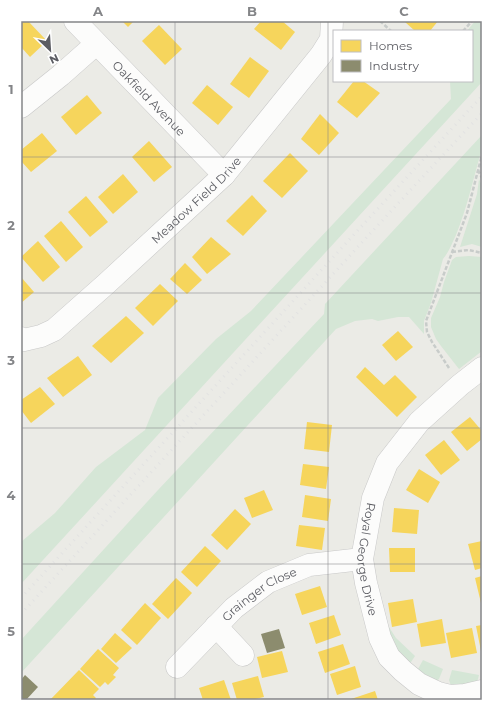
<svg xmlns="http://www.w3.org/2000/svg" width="503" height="721" font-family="Montserrat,sans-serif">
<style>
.green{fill:#d5e6d6}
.homes{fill:#f6d55c}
.industry{fill:#8c8c6e}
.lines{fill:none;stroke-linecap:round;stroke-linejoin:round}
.minor-casing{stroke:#c8c8c8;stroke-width:23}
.path{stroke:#c8ccca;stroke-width:2.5;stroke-dasharray:4 2;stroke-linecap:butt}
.minor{stroke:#fcfcfb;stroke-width:22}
.rail{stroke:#e2e2e2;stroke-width:3;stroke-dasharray:1 5;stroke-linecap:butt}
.grid{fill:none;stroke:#848588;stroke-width:1;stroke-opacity:0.55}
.labels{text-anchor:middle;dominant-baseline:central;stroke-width:4;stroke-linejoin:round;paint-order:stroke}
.street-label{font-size:12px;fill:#5c5d63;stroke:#fff}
.neatline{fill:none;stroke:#848588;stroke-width:1.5}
.grid-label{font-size:13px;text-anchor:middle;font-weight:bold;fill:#848588}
</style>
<rect width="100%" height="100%" fill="#ebebe6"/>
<g class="green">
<path d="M475,21H482V82L21,584V542L55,513L96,467L145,430L158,398L216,339L251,311L451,99L450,81H472V31H467Z"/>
<path d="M482,135V151L481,152C473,180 467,208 456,235C452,243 449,252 443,259L431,303L424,321V334L409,317H398L378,321L372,319L355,321L336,329L21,673V640L158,490L324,314L325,304Z"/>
<path d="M479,179L482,186V247L472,244L460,247L477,194Z"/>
<path d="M469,256L482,257V351L459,369L441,346L436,339L431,327V318L440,297L444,282L452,260L456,257Z"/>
<path d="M387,624L396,638L415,656L411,662H407L392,648Z"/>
<path d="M423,660L443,669L439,679L435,682L425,677L418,669Z"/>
<path d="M452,670L479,675L477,683L451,686L449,680Z"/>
</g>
<g class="homes">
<path d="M21,21H28L47,41L30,57L21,47Z"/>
<path d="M122,21H134L128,27Z"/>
<path d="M261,21H282L295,32L281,50L254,29Z"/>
<path d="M406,21H438L430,31H415L405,22Z"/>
<path d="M159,25L182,49L165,65L142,41Z"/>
<path d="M250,57L269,71L249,98L230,84Z"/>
<path d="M354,81H363L380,93L357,118L337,102Z"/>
<path d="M207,85L233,107L218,125L192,103Z"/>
<path d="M87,95L102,113L76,135L61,117Z"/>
<path d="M320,114L339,133L319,155L301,139Z"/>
<path d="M42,133L57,151L31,172L21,161V150Z"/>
<path d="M149,141L172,167L154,182L132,157Z"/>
<path d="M290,153L308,171L282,198L263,181Z"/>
<path d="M123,174L138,192L113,214L98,197Z"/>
<path d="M252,195L267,211L243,236L226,221Z"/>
<path d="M86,196L108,222L90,237L68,212Z"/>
<path d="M61,221L83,247L66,262L44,236Z"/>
<path d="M211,237L231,254L207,274L192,257Z"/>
<path d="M38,241L60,267L43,282L21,257Z"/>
<path d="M185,263L202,280L187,294L170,279Z"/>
<path d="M21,277L34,292L21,303Z"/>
<path d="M160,284L178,301L153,326L135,308Z"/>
<path d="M126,316L144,333L111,363L92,346Z"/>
<path d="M398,331L413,347L396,361L382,345Z"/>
<path d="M78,356L92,375L63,397L47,378Z"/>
<path d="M365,367L384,385L395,375L417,397L397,417L356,377Z"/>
<path d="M40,387L55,404L31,423L21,410V400Z"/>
<path d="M470,417L482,431V439L467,451L451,432Z"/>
<path d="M307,422L332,425L329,452L304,449Z"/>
<path d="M444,440L460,460L441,475L425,455Z"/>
<path d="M303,464L329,467L326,489L300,485Z"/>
<path d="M419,469L440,482L428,503L406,490Z"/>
<path d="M264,490L273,510L252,518L244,498Z"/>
<path d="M305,495L331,499L328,521L302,517Z"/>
<path d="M394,508L419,510L417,534L392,532Z"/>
<path d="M235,509L251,524L227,550L211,535Z"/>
<path d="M299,525L325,528L322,550L296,546Z"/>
<path d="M482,541V568L475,570L468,544Z"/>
<path d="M205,546L221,561L197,587L181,572Z"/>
<path d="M389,548H415V572H390Z"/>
<path d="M482,576V603H481L475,578Z"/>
<path d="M176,578L192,593L168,619L152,604Z"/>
<path d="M320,586L327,607L302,615L295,594Z"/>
<path d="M413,599L417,622L392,627L388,603Z"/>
<path d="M145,603L161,618L137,645L121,630Z"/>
<path d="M334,615L341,635L316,644L309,623Z"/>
<path d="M442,619L446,643L421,647L417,624Z"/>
<path d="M482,625V651H481L476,626Z"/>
<path d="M472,628L477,653L451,658L446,633Z"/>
<path d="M115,633L132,648L116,663L101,649Z"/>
<path d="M343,644L350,664L325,673L318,652Z"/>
<path d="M98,649L119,668L113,675L116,677L108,685L105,682L100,687L80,669Z"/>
<path d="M282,651L288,672L262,678L257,657Z"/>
<path d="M355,666L361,687L337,695L330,674Z"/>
<path d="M79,670L99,689L93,695L96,698L94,700H50Z"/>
<path d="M258,676L264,697L251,700H237L232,683Z"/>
<path d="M224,680L231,700H203L199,688Z"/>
<path d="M375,691L378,700H351V699Z"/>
</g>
<g class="industry">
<path d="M279,629L285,648L267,653L261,634Z"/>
<path d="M25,675L38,687L26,700H21V680Z"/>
</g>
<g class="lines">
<defs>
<g id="minor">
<path id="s1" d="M75,21L224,175"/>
<path d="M21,107L61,75L96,44"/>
<path id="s2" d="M21,338L24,340L41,336L54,330L106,284L224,175L321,55L331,39L332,21"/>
<path id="s3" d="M482,368L460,385L419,422L387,463L373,498L362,559L366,583L380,638L389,657L403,671L419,684L438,693L450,696L465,695L482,691"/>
<path d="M216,626L243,655"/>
<path id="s4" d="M177,667L234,608L268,582L309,565L362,559"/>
</g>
</defs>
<use href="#minor" class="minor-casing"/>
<g class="path">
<path d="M380,21L391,31"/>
<path d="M463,31L472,21"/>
<path d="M478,170L482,178"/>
<path d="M452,252L469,250L482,253"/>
<path d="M449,368L432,342L427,332L426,321L467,213L482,155"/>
</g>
<use href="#minor" class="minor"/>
<g class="rail">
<path d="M21,598L359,229L482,96"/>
<path d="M21,614L367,237L482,113"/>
</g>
</g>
<path class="grid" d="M175,21V700M328,21V700M21,157H482M21,293H482M21,428H482M21,564H482"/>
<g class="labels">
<g class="street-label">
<text stroke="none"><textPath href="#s1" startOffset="107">Oakfield Avenue</textPath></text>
<text stroke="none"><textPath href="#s2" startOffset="228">Meadow Field Drive</textPath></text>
<text stroke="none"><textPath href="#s3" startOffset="235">Royal George Drive</textPath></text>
<text stroke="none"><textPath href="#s4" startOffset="111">Grainger Close</textPath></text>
</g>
</g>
<rect width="503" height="721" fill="none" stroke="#ffffff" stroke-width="44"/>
<rect x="333" y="30" width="140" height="52" fill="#ffffff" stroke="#bebec1"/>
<rect x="341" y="40" width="20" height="12" fill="#f6d55c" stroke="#bebec1"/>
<text x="369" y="50" font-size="12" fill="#5c5d63">Homes</text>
<rect x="341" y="60" width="20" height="12" fill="#8c8c6e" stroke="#bebec1"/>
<text x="369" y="70" font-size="12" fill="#5c5d63">Industry</text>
<g transform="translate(50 50) rotate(155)" stroke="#ffffff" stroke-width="3" paint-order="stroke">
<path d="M0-3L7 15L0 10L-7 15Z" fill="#5c5d63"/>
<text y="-6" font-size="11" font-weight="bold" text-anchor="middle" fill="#5c5d63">N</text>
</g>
<rect x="22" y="22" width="459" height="677" class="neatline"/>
<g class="grid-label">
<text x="98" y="16">A</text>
<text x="252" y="16">B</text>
<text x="404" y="16">C</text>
<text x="11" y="94">1</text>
<text x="11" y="230">2</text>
<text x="11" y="365">3</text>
<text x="11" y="500">4</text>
<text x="11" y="636">5</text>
</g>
</svg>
